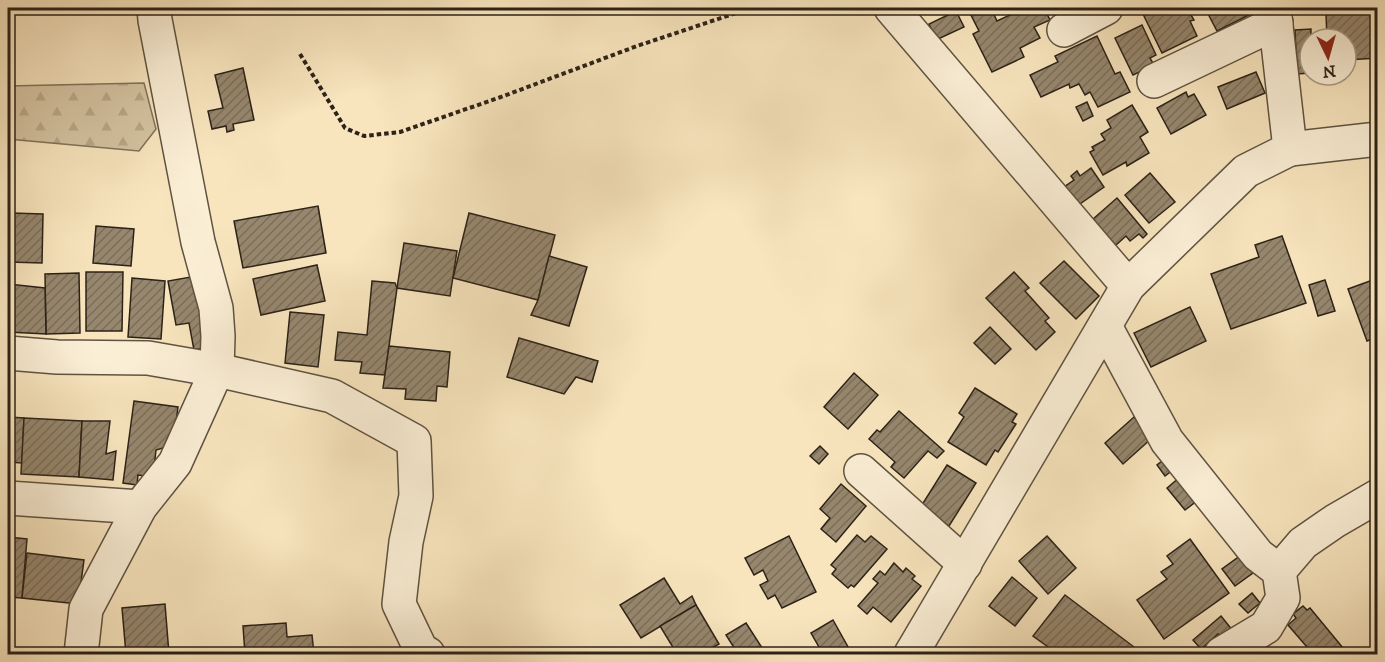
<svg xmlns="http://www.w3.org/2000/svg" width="1385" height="662" font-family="'IM FELL DW Pica',serif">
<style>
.forest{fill:url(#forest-firs);stroke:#80735c;stroke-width:1.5}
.building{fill:url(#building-hatch);stroke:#2c2217;stroke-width:1.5}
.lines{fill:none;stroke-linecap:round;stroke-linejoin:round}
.minor-casing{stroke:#5f5341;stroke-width:36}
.path{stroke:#2c2217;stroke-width:4;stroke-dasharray:4.5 3;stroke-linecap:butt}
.minor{stroke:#faeed5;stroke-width:33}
</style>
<defs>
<pattern id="forest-firs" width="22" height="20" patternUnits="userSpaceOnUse" patternTransform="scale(1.5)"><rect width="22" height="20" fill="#d5c4a2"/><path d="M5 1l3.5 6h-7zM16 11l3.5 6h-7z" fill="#b7a88b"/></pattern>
<pattern id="building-hatch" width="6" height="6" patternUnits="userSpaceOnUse" patternTransform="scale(1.5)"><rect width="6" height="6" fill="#96876e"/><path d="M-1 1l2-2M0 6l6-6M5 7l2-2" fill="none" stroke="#7b6e59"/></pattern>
</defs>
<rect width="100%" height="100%" fill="#f8e5be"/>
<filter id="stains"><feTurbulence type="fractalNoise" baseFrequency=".00333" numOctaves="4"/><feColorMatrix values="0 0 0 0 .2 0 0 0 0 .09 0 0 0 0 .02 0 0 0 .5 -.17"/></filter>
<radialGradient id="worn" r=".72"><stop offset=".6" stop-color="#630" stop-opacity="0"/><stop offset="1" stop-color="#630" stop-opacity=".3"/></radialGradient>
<path class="forest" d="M144,83L156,129L139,151L8,139V86Z"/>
<g class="building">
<path d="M987,8H991L997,21L1025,8H1044L1050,20L1034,27L1040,38L1020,48L1024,57L992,72L973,34L979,31L971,15Z"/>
<path d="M1146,8H1187L1194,20L1190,21L1197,36L1162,53L1141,10Z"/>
<path d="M1205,8H1250L1253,13L1217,31Z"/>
<path d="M1346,8H1362V12L1378,11V58L1346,60V39H1327L1326,14L1346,13Z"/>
<path d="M956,11L964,27L936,40L929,24Z"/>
<path d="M1142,25L1156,55L1150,58L1154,65L1133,75L1115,38Z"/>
<path d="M1311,29L1310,73L1297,74L1295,30Z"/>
<path d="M1097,36L1115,74L1120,72L1130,92L1098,107L1090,92L1085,95L1079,84L1070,88L1069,84L1041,97L1030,75L1058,62L1055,56Z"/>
<path d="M243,68L254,120L233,124L234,130L227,132L226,126L212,129L208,111L223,108L215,75Z"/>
<path d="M1256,72L1265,93L1227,109L1218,87Z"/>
<path d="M1186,92L1188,97L1194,94L1206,115L1171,134L1157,108Z"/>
<path d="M1087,102L1093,116L1083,121L1076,107Z"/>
<path d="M1132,105L1148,132L1140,137L1149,153L1127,166L1126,162L1103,175L1090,152L1094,150L1092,147L1105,140L1101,134L1111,128L1107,120Z"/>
<path d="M1091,168L1104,187L1077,206L1064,187L1074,180L1071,176L1077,171L1080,176Z"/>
<path d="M1150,173L1175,202L1149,223L1125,195Z"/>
<path d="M1117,198L1147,234L1143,238L1139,234L1130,241L1126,236L1115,246L1093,219Z"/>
<path d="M318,206L326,253L243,268L234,221Z"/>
<path d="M11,213L43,214L42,263L8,262V225H11Z"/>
<path d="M469,213L555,235L538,300L453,278Z"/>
<path d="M96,226L134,229L131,266L93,263Z"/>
<path d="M1282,236L1306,303L1231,329L1211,274L1259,257L1255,245Z"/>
<path d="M404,243L457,251L450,296L397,288Z"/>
<path d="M549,256L587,267L569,326L531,315L538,300Z"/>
<path d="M1064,261L1099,296L1076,319L1040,283Z"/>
<path d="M317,265L325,301L261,315L253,279Z"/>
<path d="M86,272H123L122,331H86Z"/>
<path d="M1014,272L1029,288L1025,291L1049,318L1045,321L1055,332L1036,350L986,298Z"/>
<path d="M79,273L80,333L46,334L45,274Z"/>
<path d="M202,275L215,346L194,350L189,323L176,325L168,281Z"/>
<path d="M132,278L165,281L161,339L128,337Z"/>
<path d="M1378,278V337L1367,341L1348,289Z"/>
<path d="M1325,280L1335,311L1318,316L1309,285Z"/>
<path d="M372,281L395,283L397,288L385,375L360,373L362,362L335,360L338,332L367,335Z"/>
<path d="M8,284L45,288L46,334L8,332Z"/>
<path d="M1190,307L1206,341L1151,367L1134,333Z"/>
<path d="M290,312L324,315L318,367L285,363Z"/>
<path d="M990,327L1011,349L995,364L974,343Z"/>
<path d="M519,338L598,361L592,382L576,377L564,394L507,377Z"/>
<path d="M389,346L450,352L447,387L437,386L436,401L405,399L406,389L383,388Z"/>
<path d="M854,373L878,395L848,429L824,407Z"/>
<path d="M975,388L1017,414L1012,422L1016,424L998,452L995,450L986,465L948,442L964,417L959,413Z"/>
<path d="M134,401L178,407L173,445L156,450L153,477L138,475L137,485L123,483Z"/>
<path d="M899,411L944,451L937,458L928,451L904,478L891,467L895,462L869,439L877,430L880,432Z"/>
<path d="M8,417L24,418L22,463L8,462Z"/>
<path d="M1134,417L1152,438L1123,464L1105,443Z"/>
<path d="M24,418L82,421L79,477L21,474Z"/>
<path d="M82,421H110L106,454L116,451L113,480L79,477Z"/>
<path d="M820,446L828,454L819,464L810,456Z"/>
<path d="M1166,458L1174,469L1165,476L1157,465Z"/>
<path d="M947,465L976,483L949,526L920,508Z"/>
<path d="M1180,477L1198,500L1185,510L1167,488Z"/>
<path d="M841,484L866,506L836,542L821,529L830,518L820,509Z"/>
<path d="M857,535L865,542L871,536L887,549L854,587L851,585L848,588L832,574L836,569L831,565Z"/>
<path d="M789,536L816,592L782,608L775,595L768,599L760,585L768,581L763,570L754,575L745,558Z"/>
<path d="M1047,536L1076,568L1048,594L1019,561Z"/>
<path d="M8,537L27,539L22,598L8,597Z"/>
<path d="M1190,539L1229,593L1164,639L1137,600L1167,579L1161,572L1173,564L1167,556Z"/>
<path d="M27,553L84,560L78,604L22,598Z"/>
<path d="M1244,553L1257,570L1235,586L1222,569Z"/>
<path d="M894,563L903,572L906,568L915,576L912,579L921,586L891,622L873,607L867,614L858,606L878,583L873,579L880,571L885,575Z"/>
<path d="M1012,577L1037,598L1015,626L989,606Z"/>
<path d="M664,578L680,604L692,596L696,605L641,638L620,605Z"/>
<path d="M1252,593L1260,603L1248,613L1239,604Z"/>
<path d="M1065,595L1142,653L1140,654H1058L1033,636Z"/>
<path d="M165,604L169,654H126L122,608Z"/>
<path d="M696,605L719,644L701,654H677L660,626Z"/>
<path d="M1303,606L1307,610L1310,608L1343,648L1336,654H1313L1288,625L1296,618L1293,614Z"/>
<path d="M1221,616L1233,631L1222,640L1218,634L1201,649L1193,640Z"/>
<path d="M833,620L852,654H823L811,633Z"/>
<path d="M286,623L287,637L312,635L314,654H245L243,626Z"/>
<path d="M746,623L766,654H738L726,635Z"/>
<path d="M216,649L217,654H179V652Z"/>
</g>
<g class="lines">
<defs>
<g id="minor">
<path d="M891,8L1128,286"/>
<path d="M1064,30L1106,8"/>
<path d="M1154,81L1276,23"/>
<path d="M1290,149L1378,139"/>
<path d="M1105,326L1167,441L1258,555L1279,571L1283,598L1266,627L1221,654"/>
<path d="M8,353L57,357L148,358L217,370L332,396L414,441L416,496L406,542L399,604L421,650L428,654"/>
<path d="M861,471L965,564"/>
<path d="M8,498L140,507"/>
<path d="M1279,571L1303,543L1335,521L1378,496"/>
<path d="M81,654L86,609L140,507L175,463L217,370L218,336L216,308L198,242L155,20L154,8"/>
<path d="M911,654L1128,286L1246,171L1290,149L1274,8"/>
</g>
</defs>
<use href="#minor" class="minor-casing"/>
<path class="path" d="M300,54L345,128L364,136L400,132L501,97L637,46L751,8"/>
<use href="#minor" class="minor"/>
</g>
<rect width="1385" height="662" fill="none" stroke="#f8e5be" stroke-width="30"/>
<rect x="9" y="9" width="1367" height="644" fill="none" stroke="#2c2217" stroke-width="3"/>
<rect x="15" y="15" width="1355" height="632" fill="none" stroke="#2c2217" stroke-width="1.5"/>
<g transform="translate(1328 57) rotate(175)"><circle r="28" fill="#faeed5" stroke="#a89c89" stroke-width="1.5"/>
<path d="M0-4.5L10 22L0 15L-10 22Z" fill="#8f2418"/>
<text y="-9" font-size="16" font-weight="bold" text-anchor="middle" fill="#2c2217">N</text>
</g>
<rect width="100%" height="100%" filter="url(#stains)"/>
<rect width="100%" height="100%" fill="url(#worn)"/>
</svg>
